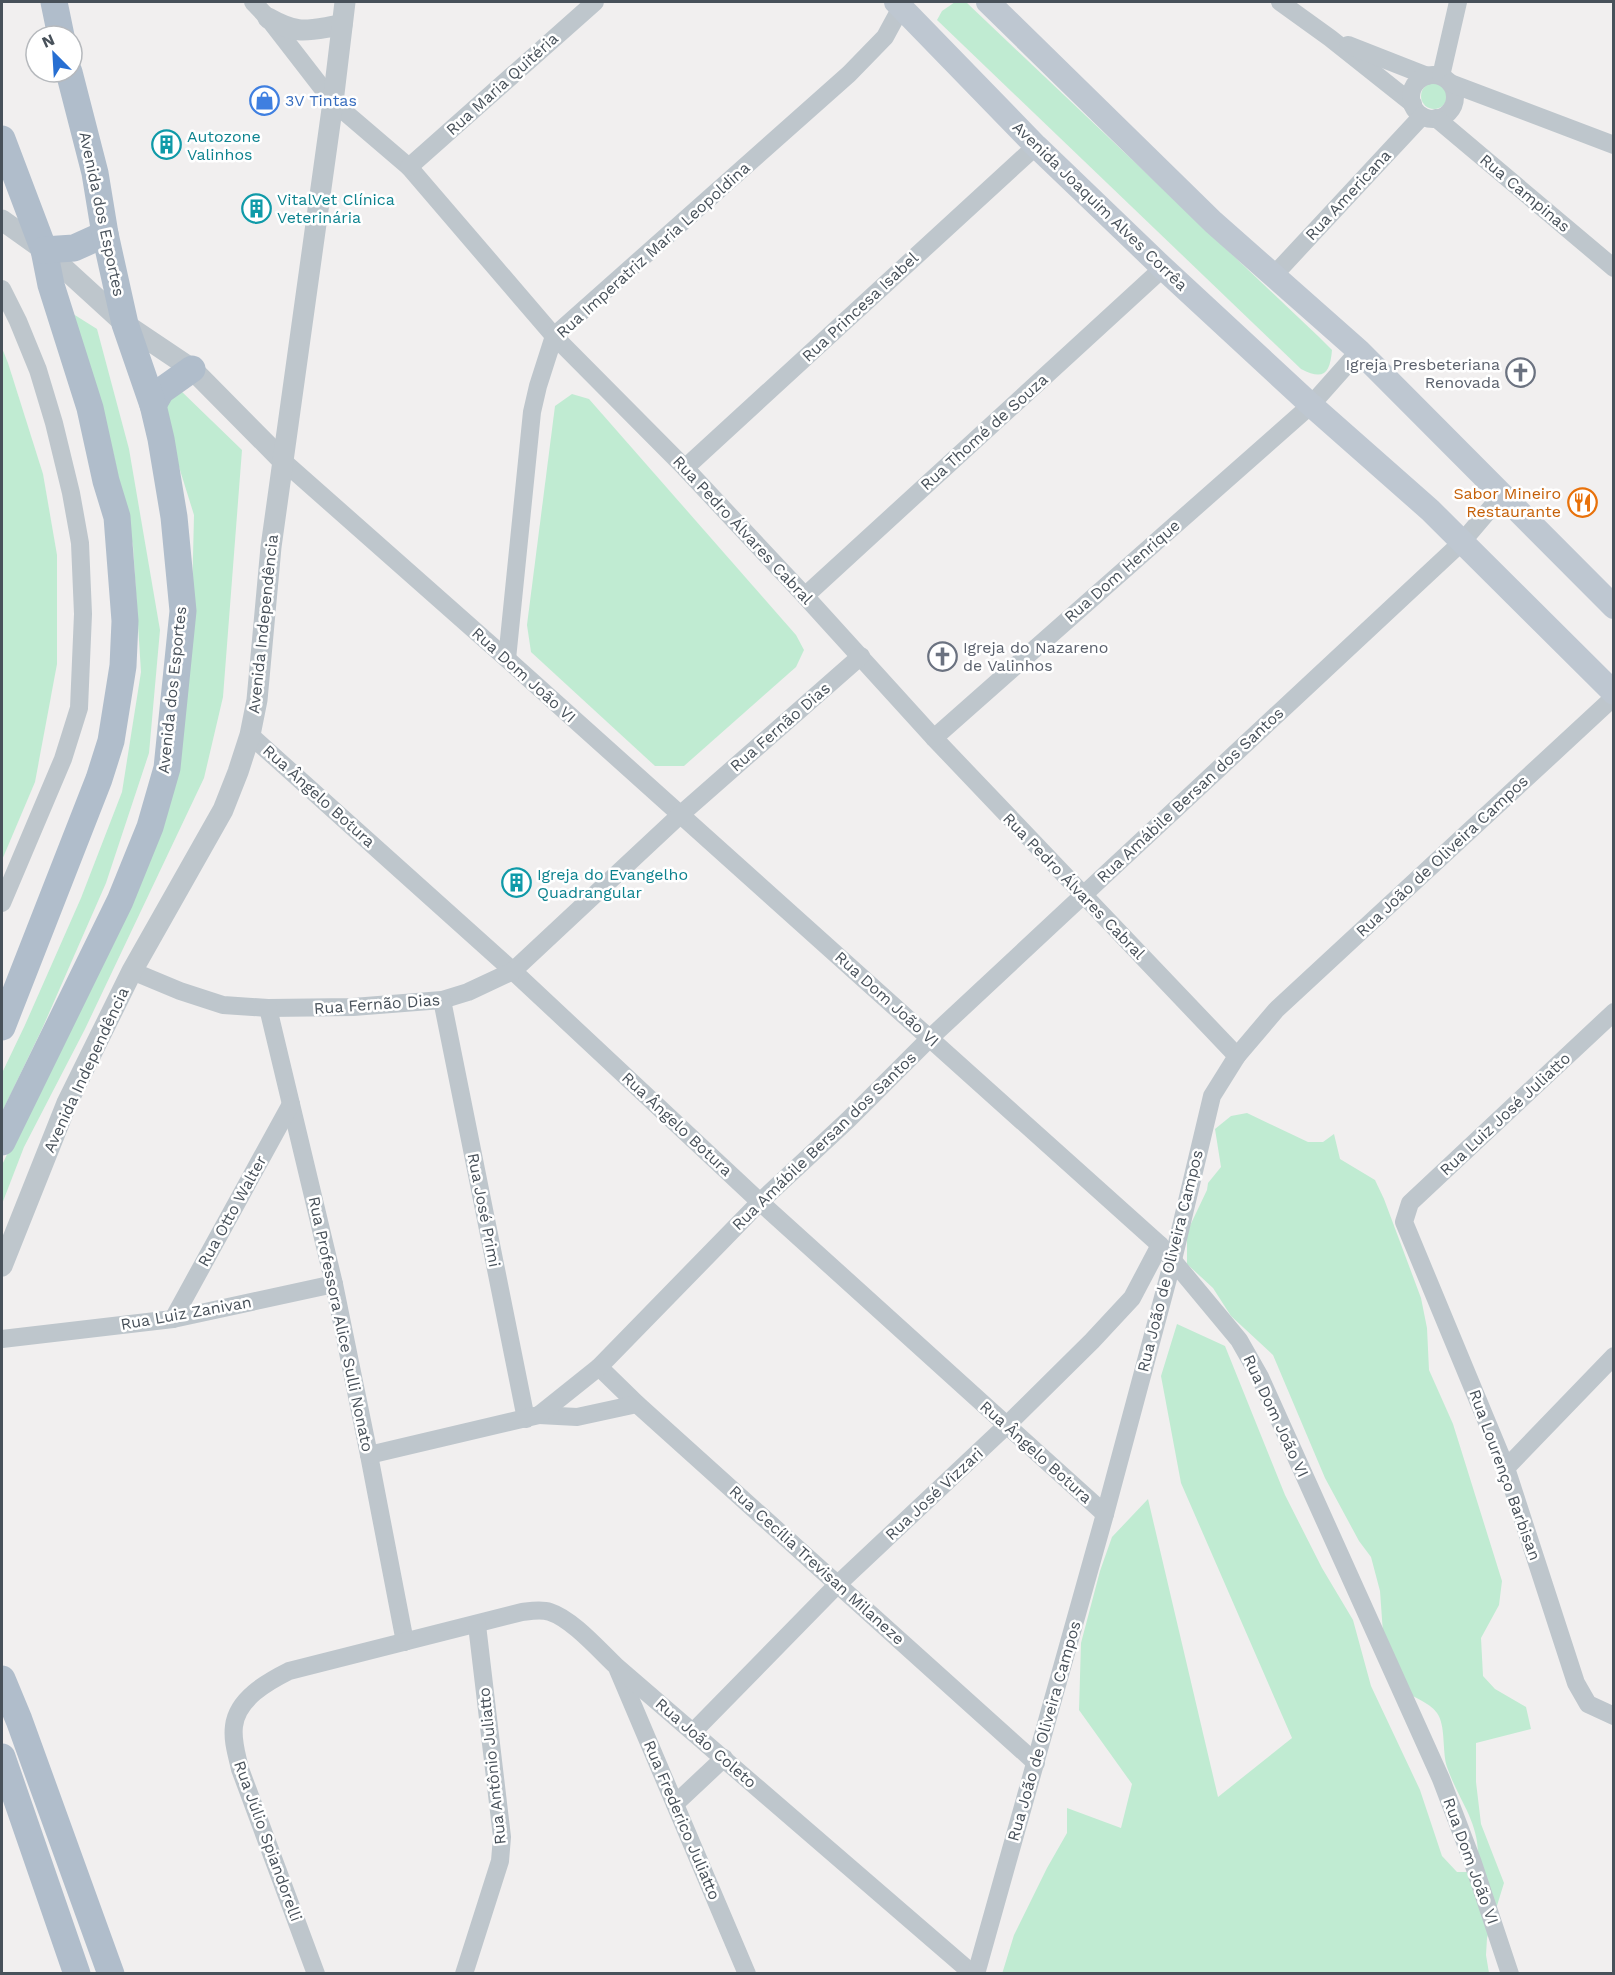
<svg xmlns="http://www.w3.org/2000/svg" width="1615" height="1975" font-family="'Work Sans',sans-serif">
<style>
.green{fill:#c0ebd2}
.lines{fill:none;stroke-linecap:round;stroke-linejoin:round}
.minor{stroke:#bec6cc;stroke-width:18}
.tertiary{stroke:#bec6cc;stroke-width:21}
.secondary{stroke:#bec7d1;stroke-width:24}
.primary{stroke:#b0bdcb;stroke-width:27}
.labels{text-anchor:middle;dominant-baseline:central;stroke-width:5;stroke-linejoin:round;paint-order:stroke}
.street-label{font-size:16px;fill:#48515a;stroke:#fff}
.shop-label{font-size:16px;fill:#366cbe;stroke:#fff;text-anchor:start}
.culture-label{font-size:16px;fill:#0d838f;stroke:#fff;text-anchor:start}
.worship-label{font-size:16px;fill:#5b616d;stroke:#fff;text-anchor:end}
.food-label{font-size:16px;fill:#c56008;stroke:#fff;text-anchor:end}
</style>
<rect width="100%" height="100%" fill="#f1efef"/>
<g class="green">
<path d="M955,2L967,3L1319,337L1332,350C1330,373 1324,381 1301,369L937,20L942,11Z"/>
<circle cx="1434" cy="96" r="13"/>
<path d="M70,312L97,329L129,449L160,630L149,753L106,883L42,1029L2,1112V1073L25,1025L81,898L122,792L141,672L133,546L113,452Z"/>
<path d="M2,348L8,363L43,474L57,555V664L35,782L2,860Z"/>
<path d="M180,390L242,450L223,697L204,778L85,1029L24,1147L2,1204V1165L159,838L192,598L194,515L161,409Z"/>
<path d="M572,394L589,399L796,635L804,650L796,667L684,766H655L531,652L527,625L555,406Z"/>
<path d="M1247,1113L1308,1142H1323L1334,1134L1340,1159L1375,1180L1384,1199L1421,1298L1427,1328L1429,1370L1453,1424L1502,1581L1499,1605L1481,1638L1483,1676L1495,1689L1526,1707L1531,1729L1476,1743V1782L1481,1824L1504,1883L1487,1938L1486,1955L1489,1973L1002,1974L1014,1935L1047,1868L1067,1833V1808L1121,1828L1132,1784L1079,1710L1081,1643L1100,1571L1112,1537L1148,1499L1218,1797L1292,1738L1181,1483L1161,1376L1177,1324L1225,1346L1285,1495L1322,1568L1353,1620L1371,1686L1420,1790L1442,1856L1457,1872H1467L1477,1866C1483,1826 1459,1802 1447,1767C1442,1752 1446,1725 1437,1713C1429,1702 1411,1696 1399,1689L1384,1647L1380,1591L1371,1557L1359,1541L1325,1478L1273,1355L1231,1316L1213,1288L1187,1264V1232L1207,1190L1208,1183L1221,1167L1215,1129L1231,1116Z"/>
</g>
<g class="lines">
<g class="minor">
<path d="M253,2L268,18L333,102L409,167L554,336L685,468L805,596L934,738L1237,1056"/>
<path d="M1280,2L1330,38L1413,104"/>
<path d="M1348,45L1427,76"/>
<circle cx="1433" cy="97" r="22"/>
<path d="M1441,76L1458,2"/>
<path d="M1450,83L1614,145"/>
<path d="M1436,118L1614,268"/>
<path d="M409,167L595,2"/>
<path d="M1274,275L1422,116"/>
<path d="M2,289L18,321L38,370L54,423L71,493L80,543L83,614L79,708L63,759L2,903"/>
<path d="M283,461L507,659L1160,1245L1239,1340L1260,1377L1441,1779L1473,1863L1510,1974"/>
<path d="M685,468L1036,146"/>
<path d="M805,596L1163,268"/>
<path d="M507,659L532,412L538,386L554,336L849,74L885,37L904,2"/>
<path d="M250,735L513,971L760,1202L1105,1514"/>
<path d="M934,738L1311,405L1359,351"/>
<path d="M132,971L180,991L223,1005L268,1008L353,1007L442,1000L468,992L513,971L680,815L861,656"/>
<path d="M442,1000L526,1419"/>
<path d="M268,1008L334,1284L369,1455L405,1642"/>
<path d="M1614,1012L1410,1203L1404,1222L1506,1468L1576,1683L1588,1704L1614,1716"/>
<path d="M173,1319L291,1104"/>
<path d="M2,1339L173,1319L334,1284"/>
<path d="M599,1367L637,1404L1036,1763"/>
<path d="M539,1415L577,1417L637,1404"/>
<path d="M369,1455L539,1415L599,1367L760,1202L848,1120L930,1038L1462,542L1501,496"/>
<path d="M1506,1468L1614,1356"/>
<path d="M618,1670L747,1974"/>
<path d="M694,1731L838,1584L1006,1426L1092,1341L1132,1298L1160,1245"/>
<path d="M675,1804L724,1758"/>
<path d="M316,1974L240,1769C237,1755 232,1741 234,1726C237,1699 267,1682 289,1671L522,1612C531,1611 541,1609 550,1612C572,1619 599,1650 616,1666L973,1974"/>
<path d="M464,1974L500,1861L502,1837L477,1625"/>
<path d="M976,1974L1105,1514L1173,1260L1212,1096L1237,1056L1276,1010L1614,697"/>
</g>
<g class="tertiary">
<path d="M268,18C300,36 307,30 342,25"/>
<path d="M2,220L44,250L125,324L192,369L283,461"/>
<path d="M2,1266L67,1103L132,971L223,810L238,772L250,735L257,700L271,547L333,102L345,2"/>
</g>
<g class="secondary">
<path d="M896,2L1036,146L1163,268L1311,405L1430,510L1614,693"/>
<path d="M988,2L1213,222L1359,351L1614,607"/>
</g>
<g class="primary">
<path d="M54,2L61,36"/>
<path d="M2,139L44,250L51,285L90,408L106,481L117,517L125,621L123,666L111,741L99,779L2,1027"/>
<path d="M44,250L74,248L105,234"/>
<path d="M153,405L161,391L192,369"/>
<path d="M2,1142L120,901L150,827L167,768L183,611L174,517L161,439L153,405L125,324L105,234L95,173L69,72"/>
<path d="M2,1679L19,1720L111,1974"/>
<path d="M2,1757L77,1974"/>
</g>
</g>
<defs>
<symbol id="shop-ring" viewBox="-11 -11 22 22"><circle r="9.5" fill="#fff" stroke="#3f7fe0" stroke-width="1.5"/><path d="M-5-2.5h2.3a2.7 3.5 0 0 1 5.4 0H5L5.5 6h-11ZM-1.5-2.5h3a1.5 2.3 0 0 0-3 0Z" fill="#3f7fe0"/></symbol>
<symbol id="building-ring" viewBox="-11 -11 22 22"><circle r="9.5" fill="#fff" stroke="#0f9aa8" stroke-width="1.5"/><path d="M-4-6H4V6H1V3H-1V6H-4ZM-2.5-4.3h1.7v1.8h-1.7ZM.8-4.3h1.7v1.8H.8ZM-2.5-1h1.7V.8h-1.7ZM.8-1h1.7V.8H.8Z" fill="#0f9aa8"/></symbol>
<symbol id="church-ring" viewBox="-11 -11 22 22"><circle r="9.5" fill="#fff" stroke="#6b7280" stroke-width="1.5"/><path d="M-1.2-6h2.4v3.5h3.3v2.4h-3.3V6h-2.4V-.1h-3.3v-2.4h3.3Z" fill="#6b7280"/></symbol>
<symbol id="restaurant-ring" viewBox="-11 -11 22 22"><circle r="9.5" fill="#fff" stroke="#e8710a" stroke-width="1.5"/><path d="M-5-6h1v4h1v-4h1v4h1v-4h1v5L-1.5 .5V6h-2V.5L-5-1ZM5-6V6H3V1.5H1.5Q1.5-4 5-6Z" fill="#e8710a"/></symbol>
</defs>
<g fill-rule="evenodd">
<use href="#shop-ring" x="248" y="84" width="33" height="33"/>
<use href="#building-ring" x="150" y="128" width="33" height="33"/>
<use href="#building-ring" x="240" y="192" width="33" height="33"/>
<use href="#church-ring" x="1504" y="356" width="33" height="33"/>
<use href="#restaurant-ring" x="1566" y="486" width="33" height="33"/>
<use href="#church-ring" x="926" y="640" width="33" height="33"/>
<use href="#building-ring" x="500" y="866" width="33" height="33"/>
</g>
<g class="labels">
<g class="street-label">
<text transform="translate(502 84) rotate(-42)">Rua Maria Quitéria</text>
<text transform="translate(1525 193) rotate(40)">Rua Campinas</text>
<text transform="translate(1348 195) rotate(-47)">Rua Americana</text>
<text transform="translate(1100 206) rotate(44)">Avenida Joaquim Alves Corrêa</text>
<text transform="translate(102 214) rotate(78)">Avenida dos Esportes</text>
<text transform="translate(653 250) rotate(-42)">Rua Imperatriz Maria Leopoldina</text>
<text transform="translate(860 307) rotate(-43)">Rua Princesa Isabel</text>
<text transform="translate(984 432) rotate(-42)">Rua Thomé de Souza</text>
<text transform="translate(743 530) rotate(47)">Rua Pedro Álvares Cabral</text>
<text transform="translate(1122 571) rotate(-41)">Rua Dom Henrique</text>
<text transform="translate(263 624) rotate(-84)">Avenida Independência</text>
<text transform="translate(524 675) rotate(42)">Rua Dom João VI</text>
<text transform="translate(172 690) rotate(-84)">Avenida dos Esportes</text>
<text transform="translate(780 727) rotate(-41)">Rua Fernão Dias</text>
<text transform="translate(1190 795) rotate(-43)">Rua Amábile Bersan dos Santos</text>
<text transform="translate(319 796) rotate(42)">Rua Ângelo Botura</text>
<text transform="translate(1442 856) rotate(-43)">Rua João de Oliveira Campos</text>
<text transform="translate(1074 886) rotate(46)">Rua Pedro Álvares Cabral</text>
<text transform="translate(887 999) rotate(42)">Rua Dom João VI</text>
<text transform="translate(377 1004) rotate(-4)">Rua Fernão Dias</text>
<text transform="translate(86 1070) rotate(-65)">Avenida Independência</text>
<text transform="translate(1505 1114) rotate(-43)">Rua Luiz José Juliatto</text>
<text transform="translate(677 1124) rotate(43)">Rua Ângelo Botura</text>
<text transform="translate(824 1141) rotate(-44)">Rua Amábile Bersan dos Santos</text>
<text transform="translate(484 1210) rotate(79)">Rua José Primi</text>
<text transform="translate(232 1211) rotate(-61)">Rua Otto Walter</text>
<text transform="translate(1170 1261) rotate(-76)">Rua João de Oliveira Campos</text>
<text transform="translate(186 1313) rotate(-10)">Rua Luiz Zanivan</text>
<text transform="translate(341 1324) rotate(78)">Rua Professora Alice Sulli Nonato</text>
<text transform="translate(1276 1416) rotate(65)">Rua Dom João VI</text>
<text transform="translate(1036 1452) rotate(42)">Rua Ângelo Botura</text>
<text transform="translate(1505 1475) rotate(70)">Rua Lourenço Barbisan</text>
<text transform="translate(934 1494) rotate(-43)">Rua José Vizzari</text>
<text transform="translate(817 1565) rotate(42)">Rua Cecília Trevisan Milaneze</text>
<text transform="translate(1044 1731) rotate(-74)">Rua João de Oliveira Campos</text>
<text transform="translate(706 1743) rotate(41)">Rua João Coleto</text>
<text transform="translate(492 1766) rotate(-96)">Rua Antônio Juliatto</text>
<text transform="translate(682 1820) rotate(67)">Rua Frederico Juliatto</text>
<text transform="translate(268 1841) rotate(70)">Rua Júlio Spiandorelli</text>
<text transform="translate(1471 1861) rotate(70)">Rua Dom João VI</text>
</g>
<g class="shop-label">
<text x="285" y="100">3V Tintas</text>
</g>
<g class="culture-label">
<text x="187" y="136">Autozone<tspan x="187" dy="18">Valinhos</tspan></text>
<text x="277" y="199">VitalVet Clínica<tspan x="277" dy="18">Veterinária</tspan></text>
<text x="537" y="874">Igreja do Evangelho<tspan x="537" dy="18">Quadrangular</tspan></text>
</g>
<g class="worship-label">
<text x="1500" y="364">Igreja Presbeteriana<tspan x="1500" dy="18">Renovada</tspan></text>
<text x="963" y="647" text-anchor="start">Igreja do Nazareno<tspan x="963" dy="18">de Valinhos</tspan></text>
</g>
<g class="food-label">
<text x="1561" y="493">Sabor Mineiro<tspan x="1561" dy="18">Restaurante</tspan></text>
</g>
</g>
<rect width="1615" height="1975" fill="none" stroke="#48515a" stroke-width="6"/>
<g transform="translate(54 54) rotate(336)"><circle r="28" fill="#ffffff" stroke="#b6b9bd" stroke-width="1.5"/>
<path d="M0-4.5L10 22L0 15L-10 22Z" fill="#276fd2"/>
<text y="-9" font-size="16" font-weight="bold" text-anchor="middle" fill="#48515a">N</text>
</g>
</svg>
